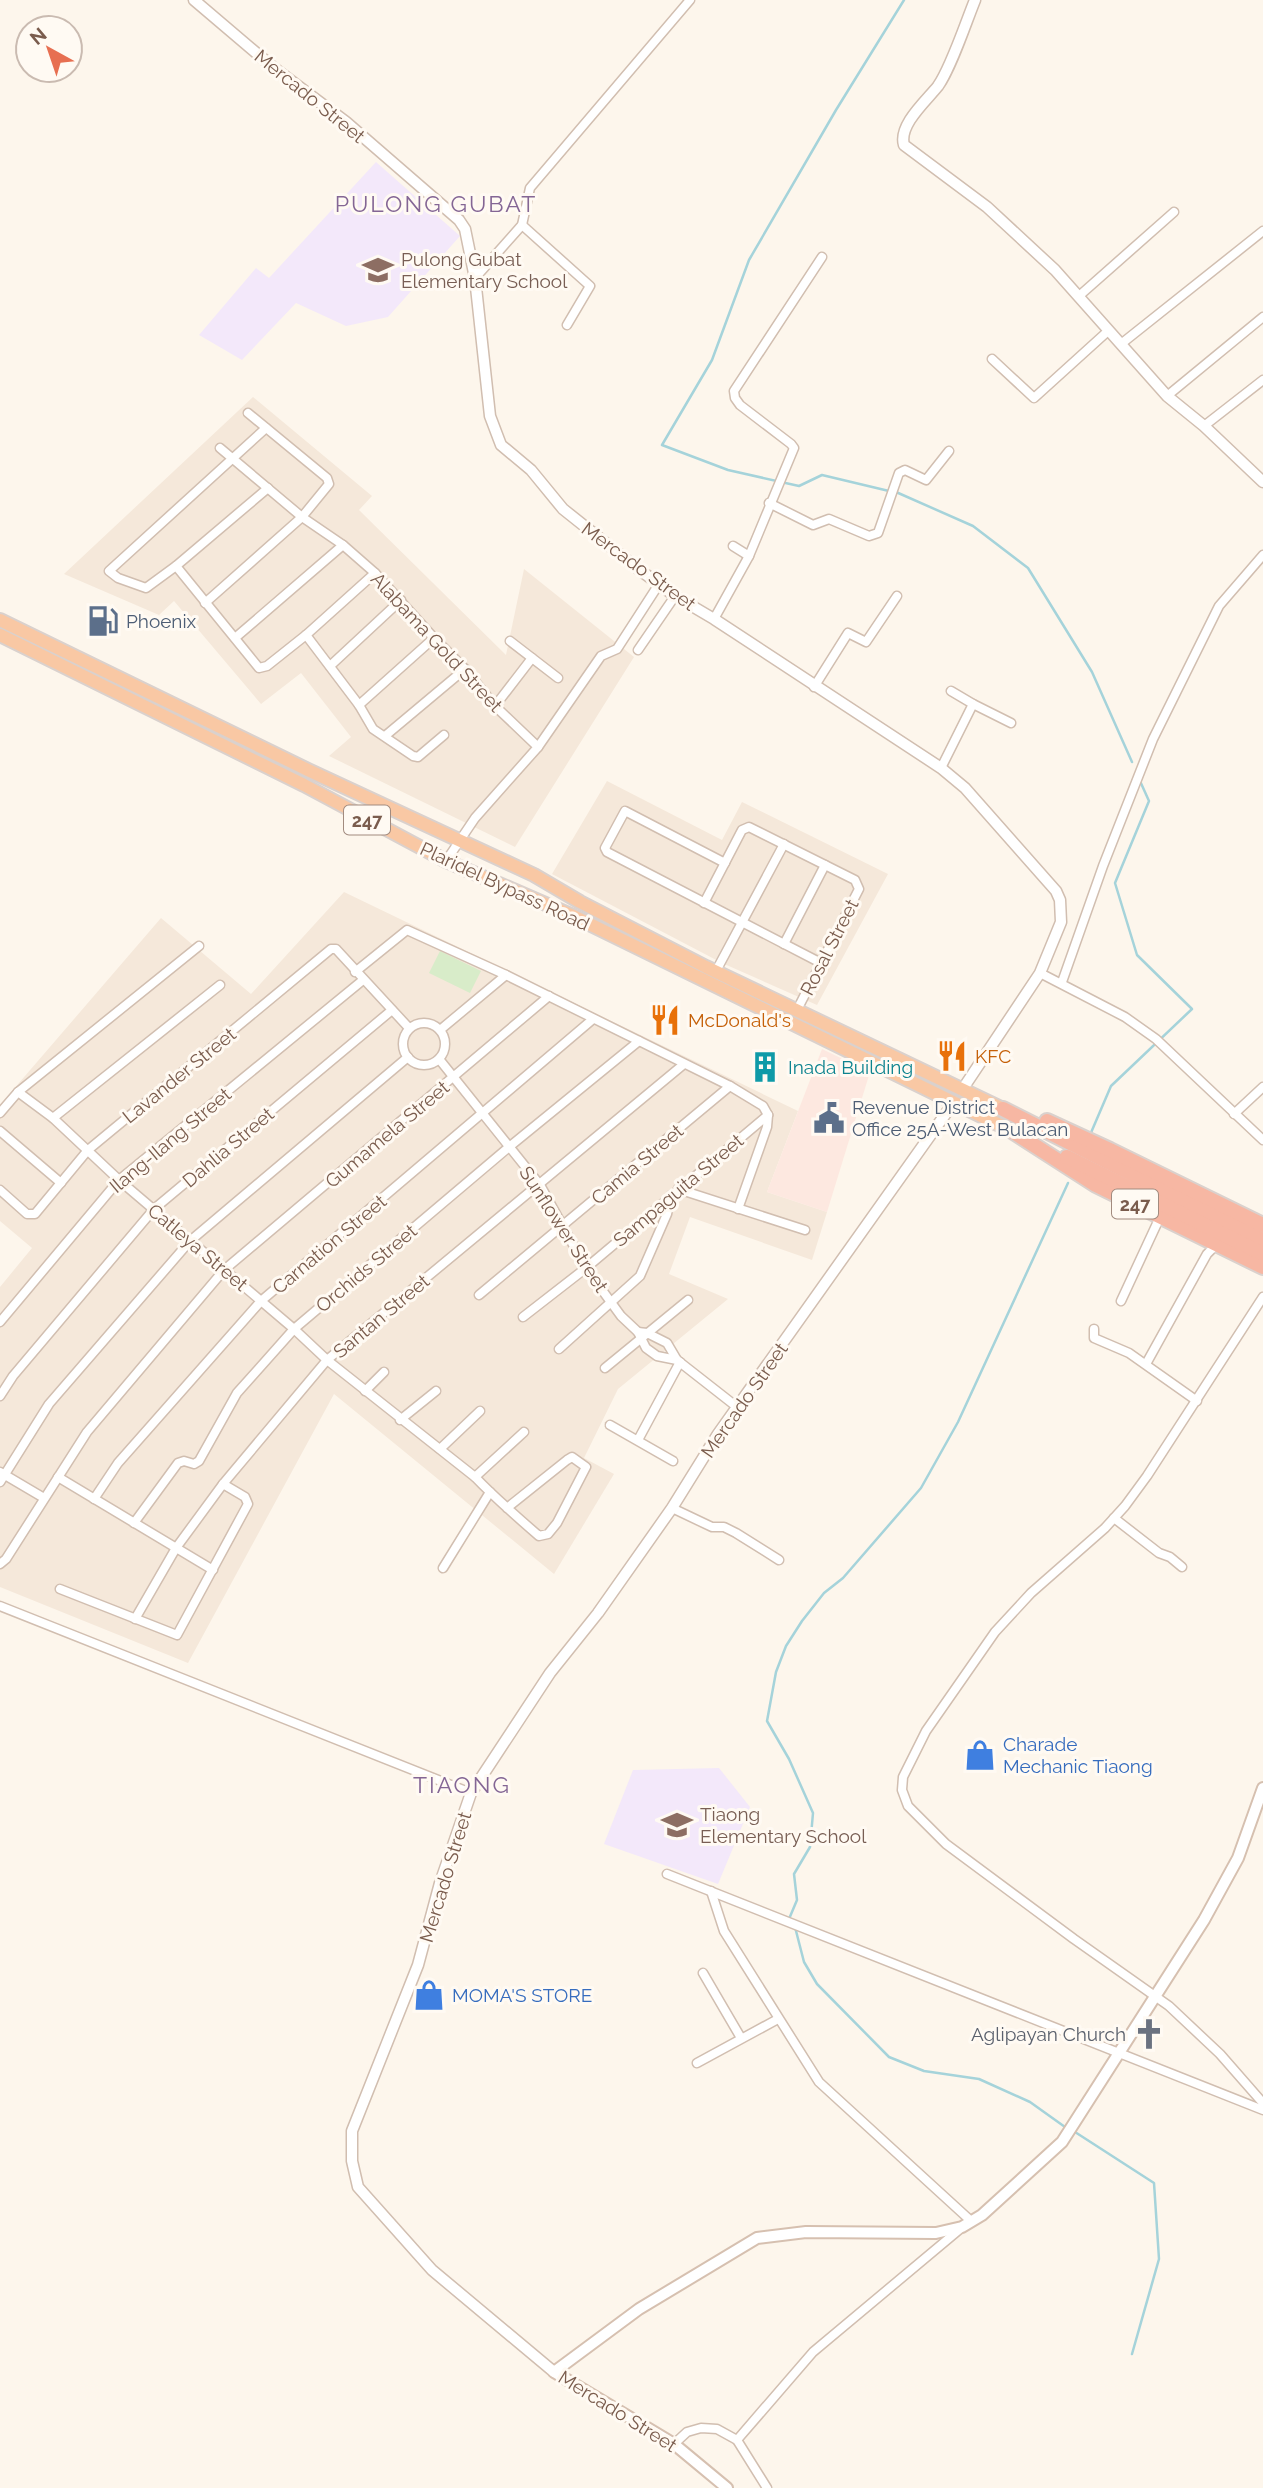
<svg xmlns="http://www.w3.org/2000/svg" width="1263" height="2488" font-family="Raleway,sans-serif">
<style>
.residential{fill:#f5e8da}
.commercial{fill:#fde8e0}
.education{fill:#f3e8fa}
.green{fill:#d8ecc9}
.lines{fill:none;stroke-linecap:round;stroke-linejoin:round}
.stream{stroke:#a5d3da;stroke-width:2.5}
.minor-casing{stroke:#d1beb0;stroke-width:11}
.tertiary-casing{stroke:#d1beb0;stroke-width:13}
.secondary-casing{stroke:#d6c0b0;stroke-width:14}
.trunk-casing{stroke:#dad1cd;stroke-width:16}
.motorway-casing{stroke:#dad1cd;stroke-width:18}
.minor{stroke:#fff;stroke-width:8}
.tertiary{stroke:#fff;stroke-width:10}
.secondary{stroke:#fff;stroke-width:10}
.trunk{stroke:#f9c8a4;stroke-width:12}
.motorway{stroke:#f7b7a3;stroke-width:14}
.labels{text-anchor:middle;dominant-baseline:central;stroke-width:6;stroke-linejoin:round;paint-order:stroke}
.shield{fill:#fffaf3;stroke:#a28b7f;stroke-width:2}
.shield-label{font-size:18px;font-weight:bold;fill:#7a5c4d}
.street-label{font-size:19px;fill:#7a5c4d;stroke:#fffaf3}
.education-label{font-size:19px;fill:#785e54;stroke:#fffaf3;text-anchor:start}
.service-label{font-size:19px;fill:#4e5e75;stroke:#fffaf3;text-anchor:start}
.food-label{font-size:19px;fill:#c56008;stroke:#fffaf3;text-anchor:start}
.culture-label{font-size:19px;fill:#0d838f;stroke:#fffaf3;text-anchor:start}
.shop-label{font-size:19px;fill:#366cbe;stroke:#fffaf3;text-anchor:start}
.worship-label{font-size:19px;fill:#5b616d;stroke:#fffaf3;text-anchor:end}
.quarter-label{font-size:23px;letter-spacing:2px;fill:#846695;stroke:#fffaf3}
</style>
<rect width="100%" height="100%" fill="#fdf6ec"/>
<g class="residential">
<path d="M253,397L372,496L359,510L506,655L524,569L634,657L515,847L329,756L351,737L301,673L261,704L174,601L159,615L64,574Z"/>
<path d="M607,781L722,840L742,802L888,874L817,1005L722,963L552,874Z"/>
<path d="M344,892L798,1111L767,1192L827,1212L812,1260L690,1217L669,1274L728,1299L618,1389L584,1458L614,1474L554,1574L334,1394L188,1663L0,1587V1287L32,1248L0,1221V1105L161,918L251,994Z"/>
</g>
<path class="commercial" d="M822,1049L870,1072L827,1212L767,1192Z"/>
<g class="education">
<path d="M376,162L460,236L388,317L346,326L296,303L242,360L199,335L256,268L269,278Z"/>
<path d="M719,1768L750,1807L718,1884L604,1844L633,1770Z"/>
</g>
<path class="green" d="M440,951L481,971L470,993L429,973Z"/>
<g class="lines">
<g class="stream">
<path d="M889,491L822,475L799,486L728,470L662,445L712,360L749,260L836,110L904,0"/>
<path d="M896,492L973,526L1028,568L1092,672L1132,762"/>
<path d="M1090,1135L1111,1086L1192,1009L1137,955L1115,883L1149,801L1140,781"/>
<path d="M789,1919L797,1900L794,1874L810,1847L813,1813L789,1759L767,1721L776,1672L786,1646L802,1621L824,1593L843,1578L921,1488L958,1422L1068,1183"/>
<path d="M795,1927L804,1962L817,1984L889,2057L924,2071L979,2079L1030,2102L1065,2127"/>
<path d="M1075,2132L1154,2183L1159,2259L1132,2354"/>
</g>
<defs>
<g id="minor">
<path d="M522,225L590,286L567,325"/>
<path d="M475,278L522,225L530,188L690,0"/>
<path d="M1079,296L1174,212"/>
<path d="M1121,344L1263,231"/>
<path d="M992,359L1034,398L1108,331"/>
<path d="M1167,396L1263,317"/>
<path d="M1204,426L1263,380"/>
<path d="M266,428L109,571L118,578L146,588L176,566L268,488"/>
<path d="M220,448L302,517L343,545L375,573L434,638L465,669L495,706L538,747L475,818L446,861"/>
<path d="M769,503L813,525L829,519L869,536L878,533L899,473L905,470L926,480L949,451"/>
<path d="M733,546L749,556"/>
<path d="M176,566L259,668L267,666L306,635L375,573"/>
<path d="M205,603L302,517L329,484L327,478L248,413"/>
<path d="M714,619L749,556L794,448L791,444L740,405L735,398L734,391L822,257"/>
<path d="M306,635L359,705L373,729L413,756L418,757L444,735"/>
<path d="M235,638L343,545"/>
<path d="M510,641L558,678"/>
<path d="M638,650L675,596"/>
<path d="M330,666L401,600"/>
<path d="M814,687L848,633L866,642L897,596"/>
<path d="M973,704L1011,723"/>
<path d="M359,705L434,638"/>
<path d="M495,706L532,658"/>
<path d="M385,736L465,669"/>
<path d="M538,747L601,656L617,649L659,584"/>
<path d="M941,768L973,704L951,691"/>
<path d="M725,863L625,811L605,848L607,852L821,963"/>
<path d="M704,903L742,830L749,827L855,880L859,889L797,1010"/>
<path d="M784,944L825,865"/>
<path d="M716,971L784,844"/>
<path d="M355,972L407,930L506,975L730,1086L763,1106L768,1115"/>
<path d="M1040,973L1125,1017L1156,1039L1263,1140"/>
<path d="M1062,982L1103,866L1153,739L1219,606L1263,555"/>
<circle cx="424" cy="1044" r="21"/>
<path d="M440,1030L506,975"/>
<path d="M439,1059L540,1185L586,1268L621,1316L638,1332L646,1348L657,1356L677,1360"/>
<path d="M18,1092L53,1118L119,1180L294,1329L327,1360L475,1477C495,1498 517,1517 539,1536L548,1534L557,1523L586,1467L572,1457L567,1460L507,1508"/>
<path d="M0,1113L18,1092L199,946"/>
<path d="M1234,1114L1263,1087"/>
<path d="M53,1118L220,985"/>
<path d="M0,1131L61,1183"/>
<path d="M678,1189L805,1230"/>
<path d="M0,1190L27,1214H35L88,1150L331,949H336L409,1028"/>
<path d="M738,1209L767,1127L768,1115"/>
<path d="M479,1295L730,1086"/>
<path d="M1263,1297L1147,1476L1125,1506L1105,1528L1031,1593L995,1632L926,1731L903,1777L902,1790L908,1806L946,1844L1074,1939L1169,2006L1220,2054L1263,2103"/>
<path d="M1121,1301L1160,1217"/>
<path d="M523,1317L586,1268L768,1115"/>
<path d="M0,1322L119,1180L363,980"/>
<path d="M1094,1329V1338L1129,1353L1197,1401"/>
<path d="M638,1332L647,1333L667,1343L677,1360L737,1407"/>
<path d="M559,1349L640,1276L667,1214L671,1195"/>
<path d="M1146,1364L1207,1254L1216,1245"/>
<path d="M605,1368L688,1300"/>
<path d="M365,1391L384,1372"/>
<path d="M0,1396L13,1376L154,1209L392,1010"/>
<path d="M400,1420L436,1391"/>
<path d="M610,1425L673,1461"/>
<path d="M638,1440L680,1362"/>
<path d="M440,1449L480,1411"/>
<path d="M0,1472L44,1498"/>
<path d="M58,1477L213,1570"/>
<path d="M475,1477L524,1432"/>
<path d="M0,1482L49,1404L190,1241L408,1057"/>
<path d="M94,1499L118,1463L261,1301L593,1019"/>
<path d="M672,1508L712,1527H724L736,1533L779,1560"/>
<path d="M1114,1518L1159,1553L1170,1557L1182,1567"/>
<path d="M134,1523L178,1463L184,1461L194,1464L199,1461L237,1393L294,1329L509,1147L639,1041"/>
<path d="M0,1564L6,1559L87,1432L224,1270L549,996"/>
<path d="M443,1568L490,1492"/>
<path d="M60,1589L177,1635L248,1504L245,1497L223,1484"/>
<path d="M0,1606L471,1793"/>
<path d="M135,1619L176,1548L223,1484L327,1360L684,1064"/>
<path d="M667,1874L1263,2110"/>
<path d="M711,1891L724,1931L819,2082L971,2221"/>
<path d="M703,1973L741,2038"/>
<path d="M697,2063L778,2019"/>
<path d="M737,2440L813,2352L960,2229"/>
<path d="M674,2444L687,2432L701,2428L717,2429L737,2440L767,2488"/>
</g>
<g id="tertiary">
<path d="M194,0L274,68L346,122L459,220L465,229L475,278L490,416L501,445L531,470L563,509L637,568L675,596L714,619L941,768L965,788L1056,891L1060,900L1061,922L1040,973L962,1090"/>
<path d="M975,0C966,22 951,68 938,86C927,100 898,125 904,145L987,207L1055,270L1167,396L1204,426L1263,482"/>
<path d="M554,2372L432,2270L358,2187L352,2161V2131L418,1965L440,1883L471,1793L550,1673L598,1613L672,1508L718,1434L954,1102"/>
</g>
<path id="secondary" d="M727,2488L674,2444L554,2372L639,2309L757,2238L806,2232L936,2233L962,2227L982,2215L1062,2142L1078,2117L1204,1920L1238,1858L1263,1788"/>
<g id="trunk">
<path d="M0,620L310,771L534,875L580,902L706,967L1003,1109"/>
<path d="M0,635L304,785L446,861L571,915L1012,1131"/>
</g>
<g id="motorway">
<path d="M1003,1109L1263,1240"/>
<path d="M1047,1121L1110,1150L1263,1225"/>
<path d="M1012,1131L1096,1185L1263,1267"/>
<path d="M1067,1157L1263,1254"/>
</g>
</defs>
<use href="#minor" class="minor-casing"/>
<use href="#tertiary" class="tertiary-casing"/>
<use href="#secondary" class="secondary-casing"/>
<use href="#trunk" class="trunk-casing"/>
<use href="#motorway" class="motorway-casing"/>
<use href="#minor" class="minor"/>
<use href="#tertiary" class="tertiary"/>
<use href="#secondary" class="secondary"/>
<use href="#trunk" class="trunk"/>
<use href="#motorway" class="motorway"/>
</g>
<defs>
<symbol id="school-bare" viewBox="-9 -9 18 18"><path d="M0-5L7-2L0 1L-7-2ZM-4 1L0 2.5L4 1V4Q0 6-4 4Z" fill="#8d6e63" stroke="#fffaf3" stroke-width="2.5" paint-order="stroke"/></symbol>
<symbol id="fuel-bare" viewBox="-9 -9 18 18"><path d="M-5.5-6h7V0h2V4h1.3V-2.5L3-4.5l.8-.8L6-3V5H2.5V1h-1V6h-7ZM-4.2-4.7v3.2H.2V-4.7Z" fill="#5c6f8a" stroke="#fffaf3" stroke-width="2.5" paint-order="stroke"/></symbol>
<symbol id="restaurant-bare" viewBox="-9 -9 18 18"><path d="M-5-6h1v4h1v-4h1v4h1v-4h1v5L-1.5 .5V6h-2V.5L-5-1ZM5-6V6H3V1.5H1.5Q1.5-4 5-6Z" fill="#e8710a" stroke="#fffaf3" stroke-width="2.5" paint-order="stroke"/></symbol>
<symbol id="building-bare" viewBox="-9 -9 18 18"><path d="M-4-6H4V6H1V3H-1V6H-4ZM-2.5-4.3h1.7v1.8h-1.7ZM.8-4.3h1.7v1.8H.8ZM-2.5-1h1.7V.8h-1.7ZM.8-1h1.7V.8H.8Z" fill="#0f9aa8" stroke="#fffaf3" stroke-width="2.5" paint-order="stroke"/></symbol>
<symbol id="civic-bare" viewBox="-9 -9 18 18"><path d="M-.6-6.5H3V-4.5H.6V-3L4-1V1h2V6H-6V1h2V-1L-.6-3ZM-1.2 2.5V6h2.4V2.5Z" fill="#5c6f8a" stroke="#fffaf3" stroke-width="2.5" paint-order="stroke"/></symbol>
<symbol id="shop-bare" viewBox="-9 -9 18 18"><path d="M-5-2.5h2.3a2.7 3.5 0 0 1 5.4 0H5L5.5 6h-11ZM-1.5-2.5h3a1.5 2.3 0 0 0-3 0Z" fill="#3f7fe0" stroke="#fffaf3" stroke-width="2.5" paint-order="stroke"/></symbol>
<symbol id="church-bare" viewBox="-9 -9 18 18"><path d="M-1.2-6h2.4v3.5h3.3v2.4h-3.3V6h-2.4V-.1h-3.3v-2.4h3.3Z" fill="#6b7280" stroke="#fffaf3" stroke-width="2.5" paint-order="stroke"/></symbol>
</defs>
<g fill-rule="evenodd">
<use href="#school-bare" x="356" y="248" width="44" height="44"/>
<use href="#fuel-bare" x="81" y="599" width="44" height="44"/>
<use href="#restaurant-bare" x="643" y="998" width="44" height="44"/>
<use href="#restaurant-bare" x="930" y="1034" width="44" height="44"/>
<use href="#building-bare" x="743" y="1045" width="44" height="44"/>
<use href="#civic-bare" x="807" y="1096" width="44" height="44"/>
<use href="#shop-bare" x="958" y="1733" width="44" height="44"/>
<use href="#school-bare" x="655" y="1803" width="44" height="44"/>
<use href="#shop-bare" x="407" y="1973" width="44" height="44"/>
<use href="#church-bare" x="1127" y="2012" width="44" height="44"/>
</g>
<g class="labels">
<g class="shield">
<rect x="344" y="805.5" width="46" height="29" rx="5"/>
<rect x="1112" y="1189.5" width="46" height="29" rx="5"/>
</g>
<g class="shield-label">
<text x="367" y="820">247</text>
<text x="1135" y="1204">247</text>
</g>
<g class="street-label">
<text transform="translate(310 96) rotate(39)">Mercado Street</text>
<text transform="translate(639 566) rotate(36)">Mercado Street</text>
<text transform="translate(437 642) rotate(47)">Alabama Gold Street</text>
<text transform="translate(505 886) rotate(25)">Plaridel Bypass Road</text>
<text transform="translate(829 947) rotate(-63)">Rosal Street</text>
<text transform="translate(179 1075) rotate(-39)">Lavander Street</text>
<text transform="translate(387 1134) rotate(-40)">Gumamela Street</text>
<text transform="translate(170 1140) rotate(-40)">Ilang-Ilang Street</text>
<text transform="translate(228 1147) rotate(-40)">Dahlia Street</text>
<text transform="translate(637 1164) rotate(-40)">Camia Street</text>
<text transform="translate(678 1190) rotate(-40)">Sampaguita Street</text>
<text transform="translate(564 1229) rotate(57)">Sunflower Street</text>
<text transform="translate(329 1244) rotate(-40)">Carnation Street</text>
<text transform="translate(198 1247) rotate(40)">Catleya Street</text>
<text transform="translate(366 1268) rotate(-40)">Orchids Street</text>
<text transform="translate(381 1316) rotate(-40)">Santan Street</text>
<text transform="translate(744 1400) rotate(-55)">Mercado Street</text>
<text transform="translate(445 1877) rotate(-73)">Mercado Street</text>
<text transform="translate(618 2411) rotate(32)">Mercado Street</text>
</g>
<g class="education-label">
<text x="401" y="259">Pulong Gubat<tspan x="401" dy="22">Elementary School</tspan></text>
<text x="700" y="1814">Tiaong<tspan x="700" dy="22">Elementary School</tspan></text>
</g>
<g class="service-label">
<text x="126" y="621">Phoenix</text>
<text x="852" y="1107">Revenue District<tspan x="852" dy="22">Office 25A-West Bulacan</tspan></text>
</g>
<g class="food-label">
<text x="688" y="1020">McDonald's</text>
<text x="975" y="1056">KFC</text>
</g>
<g class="culture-label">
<text x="788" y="1067">Inada Building</text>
</g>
<g class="shop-label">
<text x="1003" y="1744">Charade<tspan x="1003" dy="22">Mechanic Tiaong</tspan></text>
<text x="452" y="1995">MOMA'S STORE</text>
</g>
<g class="worship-label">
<text x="1126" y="2034">Aglipayan Church</text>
</g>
<g class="quarter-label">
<text x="436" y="203">PULONG GUBAT</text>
<text x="462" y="1784">TIAONG</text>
</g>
</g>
<g transform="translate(49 49) rotate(320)"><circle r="33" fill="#fffaf3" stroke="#cabbb1" stroke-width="2"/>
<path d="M0-5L12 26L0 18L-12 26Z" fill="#e76f51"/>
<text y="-10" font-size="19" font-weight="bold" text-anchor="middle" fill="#7a5c4d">N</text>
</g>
</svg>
